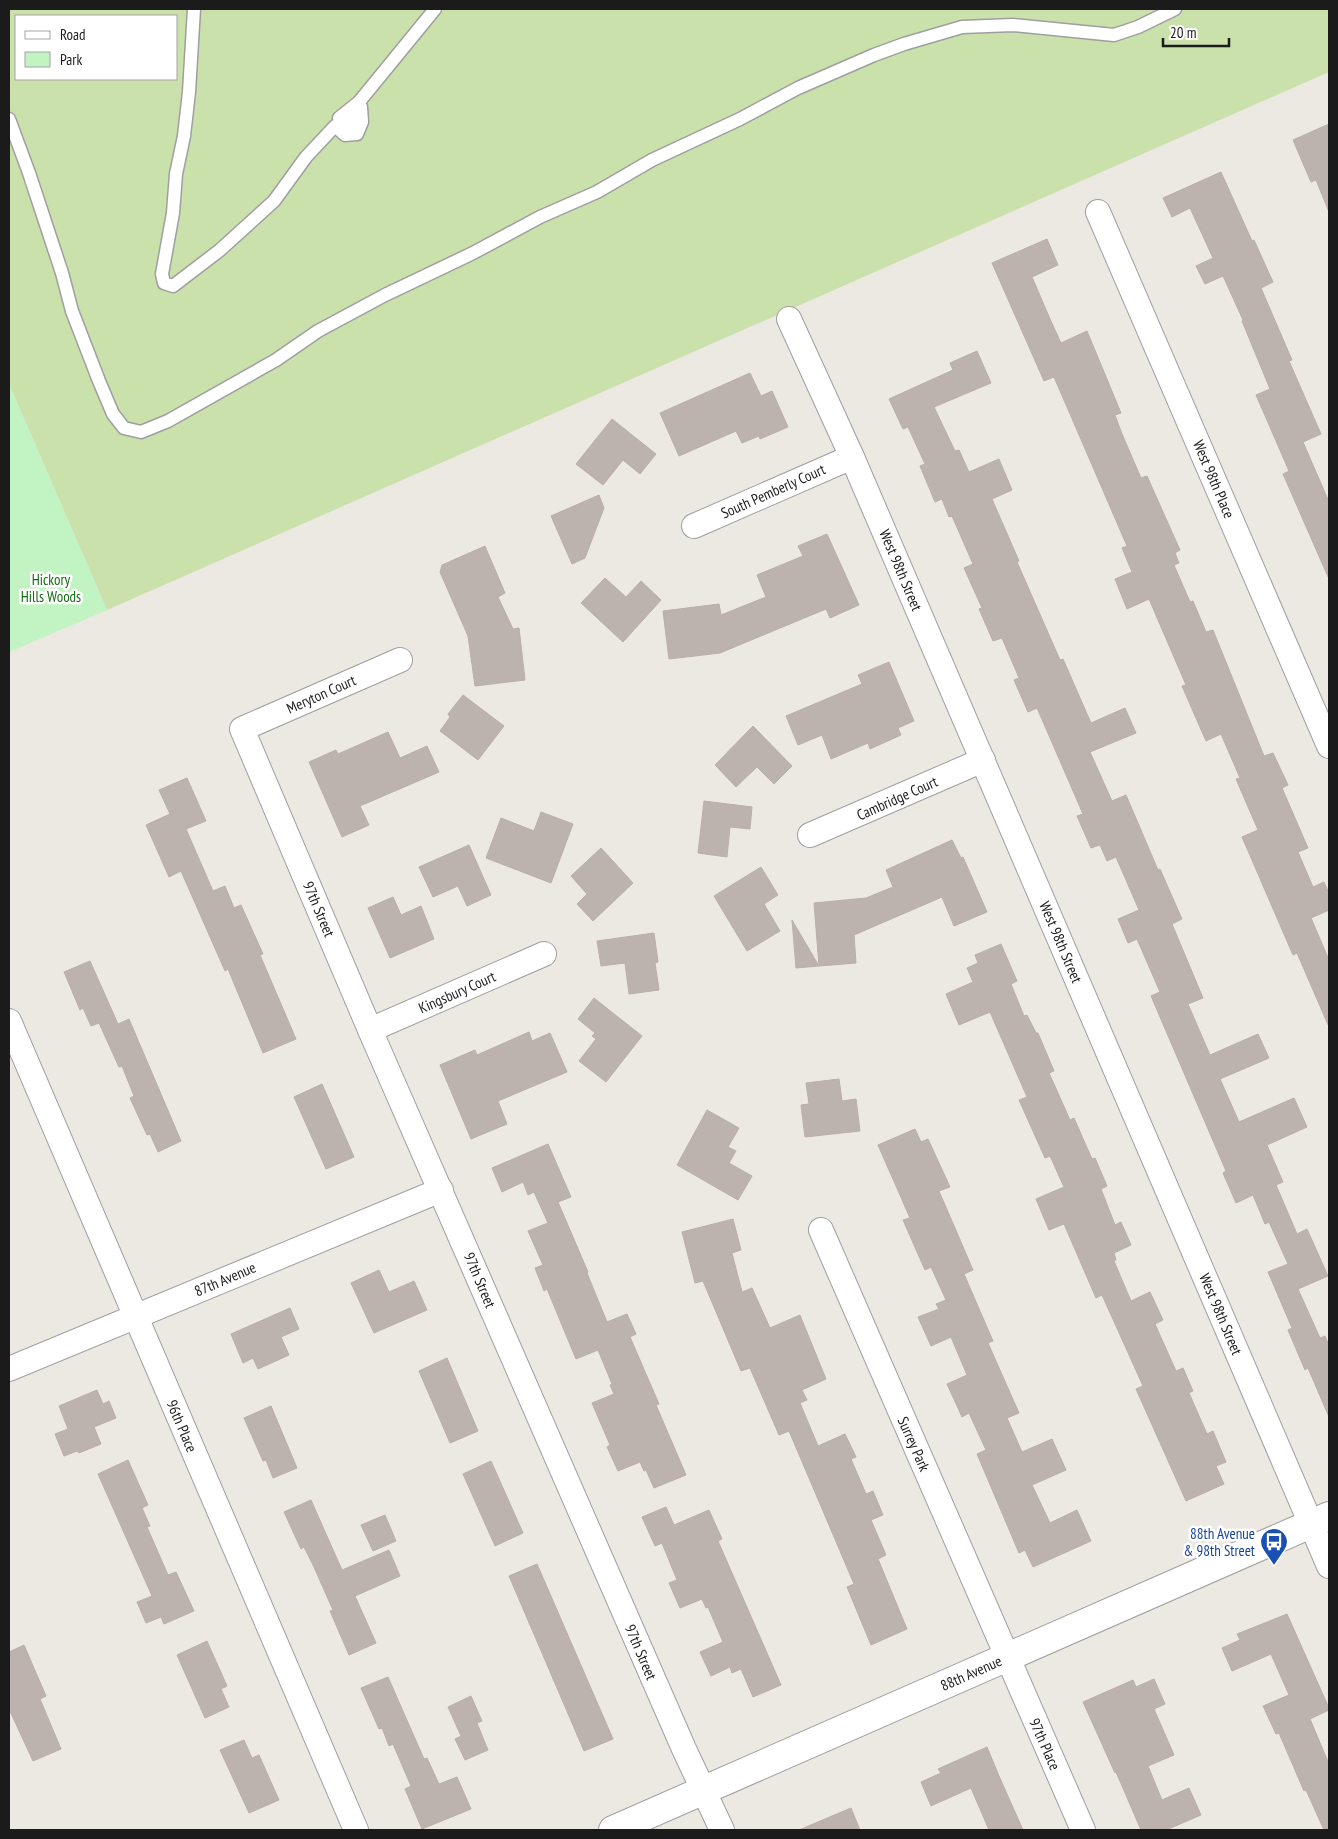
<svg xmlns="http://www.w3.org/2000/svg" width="1338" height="1839" font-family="'PT Sans Narrow',sans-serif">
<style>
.grass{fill:#cbe1ac;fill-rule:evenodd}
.park{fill:#c2f3c2}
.building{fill:#bcb3af;stroke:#bcaea6}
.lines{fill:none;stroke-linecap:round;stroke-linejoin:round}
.service-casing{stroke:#9f9f9f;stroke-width:15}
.minor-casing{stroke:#9f9f9f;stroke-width:26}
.tertiary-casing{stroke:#9f9f9f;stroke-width:30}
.service{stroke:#fff;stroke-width:12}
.minor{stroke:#fff;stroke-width:24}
.tertiary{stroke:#fff;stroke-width:28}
.labels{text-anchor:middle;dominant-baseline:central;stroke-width:5;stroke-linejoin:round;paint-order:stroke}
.street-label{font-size:15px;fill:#1b1b1b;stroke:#fff}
.park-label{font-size:15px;fill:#166c16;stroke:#fff}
.transit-label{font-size:15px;fill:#164399;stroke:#fff;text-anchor:end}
</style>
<rect width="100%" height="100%" fill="#ece8e2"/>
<path class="grass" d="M9,9H1329V72L107,610L9,384ZM16,16H176V79H16Z"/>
<path class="park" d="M9,384L107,610L9,652Z"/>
<g class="building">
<path d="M1329,124V212L1316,180L1311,182L1293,140Z"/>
<path d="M1221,172L1252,241L1254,240L1273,282L1261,288L1292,360L1289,361L1321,434L1303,442L1329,502V579L1283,474L1289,471L1256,395L1270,389L1242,321L1243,320L1223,276L1205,284L1196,266L1213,258L1190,208L1172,217L1163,198Z"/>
<path d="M1047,239L1058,265L1032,277L1050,319L1061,343L1087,331L1121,413L1115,415L1122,434L1141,478L1147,476L1180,550L1175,553L1179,563L1174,565L1190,602L1193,601L1206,632L1213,630L1264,756L1273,753L1288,785L1282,788L1308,848L1298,852L1313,887L1324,882L1329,893V910L1311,918L1329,960V1027L1297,953L1293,955L1242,837L1258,830L1236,779L1240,778L1221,734L1206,741L1182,686L1186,685L1149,599L1127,609L1115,579L1132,572L1122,548L1127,546L1054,377L1044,381L992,263Z"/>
<path d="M977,351L991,383L934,407L955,451L959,450L969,472L999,459L1012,490L992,499L1019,561L1017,562L1060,660L1063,659L1091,723L1125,708L1136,733L1090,752L1112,801L1126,795L1158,870L1160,869L1182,919L1172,924L1203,998L1188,1004L1210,1055L1258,1034L1269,1058L1220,1079L1239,1122L1294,1098L1307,1127L1267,1145L1283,1182L1276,1185L1297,1234L1307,1229L1328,1276L1298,1289L1320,1338L1325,1336L1329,1346V1417L1308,1368L1305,1370L1288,1330L1292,1328L1268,1272L1288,1264L1269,1222L1265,1224L1253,1195L1236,1203L1223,1173L1226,1171L1151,996L1160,992L1137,939L1128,943L1118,919L1139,910L1116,857L1107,861L1100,845L1091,848L1077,816L1083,814L1037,708L1028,712L1014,680L1019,678L1002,638L993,641L979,609L982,608L964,568L973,564L952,516L949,517L942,499L935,502L920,466L925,464L908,427L903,429L889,399L953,370L950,363Z"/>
<path d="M750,373L761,396L772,391L788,427L760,439L759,436L742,443L736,431L679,456L660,413Z"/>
<path d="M612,419L656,454L640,474L623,460L603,485L576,464Z"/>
<path d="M599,495L604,508L585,558L572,564L551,516Z"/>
<path d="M827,534L859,605L830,618L826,609L720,653L669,659L663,611L719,604L721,615L766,597L757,575L803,556L798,546Z"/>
<path d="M485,546L505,593L498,597L513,629L519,628L525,680L475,686L468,636L440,572L442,565Z"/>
<path d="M605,578L626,597L641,581L661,600L623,642L581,603Z"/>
<path d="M889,662L914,721L898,728L901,735L870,749L868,743L831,759L822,735L798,745L786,716L862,684L858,675Z"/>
<path d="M463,695L504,726L478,760L440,731L450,717L448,714Z"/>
<path d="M753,726L792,766L774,784L757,767L736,787L715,765Z"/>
<path d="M388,732L400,758L427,746L439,772L360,806L369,825L342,837L309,762L336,750L338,754Z"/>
<path d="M187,778L206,821L186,829L213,891L225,886L234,908L241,905L263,954L260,955L296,1039L263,1053L228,969L225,971L181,871L169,877L146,825L170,814L159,790Z"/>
<path d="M704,801L752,807L750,829L730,827L727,857L698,853Z"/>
<path d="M541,812L573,824L551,883L486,858L501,818L534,831Z"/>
<path d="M952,840L961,858L963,857L987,912L954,926L942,897L854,935L856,963L819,966L814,903L866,898L893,887L886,870Z"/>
<path d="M469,845L491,895L467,906L458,886L433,897L419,867Z"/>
<path d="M601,848L633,883L593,921L577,904L587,894L571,876Z"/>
<path d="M761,867L778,895L764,904L780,931L747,951L714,896Z"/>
<path d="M393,897L401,915L421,906L434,939L390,958L368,908Z"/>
<path d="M792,920L819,966L796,968Z"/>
<path d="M654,933L658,962L655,963L659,990L629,994L625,963L601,966L597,941Z"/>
<path d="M1001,944L1017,981L1011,984L1024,1016L1027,1015L1036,1033H1038L1054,1071L1049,1073L1070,1120L1074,1118L1092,1159L1095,1158L1107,1186L1101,1189L1115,1225L1121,1222L1131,1245L1114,1253L1116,1260L1114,1261L1131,1301L1150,1292L1163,1320L1155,1324L1176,1371L1183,1368L1193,1391L1189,1393L1207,1434L1213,1431L1226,1462L1216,1466L1224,1484L1186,1501L1136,1389L1143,1386L1102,1295L1096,1298L1064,1224L1049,1230L1036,1199L1064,1187L1050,1156L1045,1158L1019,1100L1027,1097L990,1012L959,1025L946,994L973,982L967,968L978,963L975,955Z"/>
<path d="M90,961L118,1024L129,1019L181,1141L158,1152L150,1134L147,1135L130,1098L134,1096L122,1066L119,1067L99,1023L91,1026L83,1008L80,1010L64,972Z"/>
<path d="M594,998L642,1036L606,1082L579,1061L596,1039L592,1036L595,1033L578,1019Z"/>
<path d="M529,1032L532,1041L550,1033L567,1072L498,1101L507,1124L471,1139L440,1065L475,1050L477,1055Z"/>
<path d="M839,1079L842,1101L856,1099L860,1131L805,1137L801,1105L809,1104L806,1083Z"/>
<path d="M322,1084L354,1157L326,1169L294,1097Z"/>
<path d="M707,1110L739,1128L728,1147L736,1151L729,1163L752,1176L738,1200L677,1165Z"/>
<path d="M915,1129L921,1142L928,1139L950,1187L939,1191L973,1270L964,1274L993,1341L988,1343L1019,1413L1007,1418L1022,1452L1052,1439L1066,1470L1032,1485L1050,1523L1077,1510L1091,1541L1033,1567L1025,1550L1019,1553L977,1454L986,1450L969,1413L962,1417L947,1384L967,1375L951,1337L931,1346L918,1317L939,1309L936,1304L946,1300L931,1267L925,1270L903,1220L910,1218L878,1145Z"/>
<path d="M548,1144L571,1197L558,1202L588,1272L587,1273L607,1322L627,1314L636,1334L630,1337L659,1404L656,1405L686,1475L654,1488L646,1470L644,1471L640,1462L618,1471L607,1447L610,1445L592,1403L614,1394L610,1385L612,1384L598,1350L576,1359L547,1289L544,1291L535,1268L543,1265L528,1231L548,1223L534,1192L528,1195L523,1182L502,1192L492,1168Z"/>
<path d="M733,1219L741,1250L732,1253L742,1292L752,1288L770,1328L800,1315L826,1379L802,1390L807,1400L800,1403L818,1446L845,1434L856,1457L851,1459L866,1494L873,1491L883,1515L871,1520L886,1555L878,1559L907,1629L871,1645L847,1587L854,1584L789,1431L779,1435L750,1368L741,1371L703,1281L695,1283L682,1232Z"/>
<path d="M379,1270L389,1292L414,1281L427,1310L374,1333L351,1283Z"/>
<path d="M290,1308L299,1329L281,1337L289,1355L258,1369L253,1358L243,1363L231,1334Z"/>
<path d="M447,1358L478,1431L450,1443L419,1371Z"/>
<path d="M97,1390L103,1404L109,1401L116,1418L94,1427L101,1444L79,1453L77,1451L64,1456L55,1434L68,1429L59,1406Z"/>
<path d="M271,1406L297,1468L273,1478L266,1460L263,1461L244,1418Z"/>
<path d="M128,1460L148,1505L142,1508L150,1526L147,1527L168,1575L176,1572L194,1611L164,1624L161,1617L146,1623L137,1602L152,1596L98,1474Z"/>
<path d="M491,1461L523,1533L495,1546L463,1474Z"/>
<path d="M311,1500L342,1570L389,1550L400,1576L355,1596L376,1643L349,1655L330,1611L333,1610L313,1565L304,1547L301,1549L284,1512Z"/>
<path d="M666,1507L674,1525L709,1510L722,1539L718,1541L781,1685L753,1697L741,1669L732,1673L730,1667L711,1676L700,1652L723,1642L708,1607L706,1608L702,1599L680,1608L669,1583L677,1580L662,1543L655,1546L642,1517Z"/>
<path d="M385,1515L396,1541L373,1551L361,1525Z"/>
<path d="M537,1564L613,1739L584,1751L509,1576Z"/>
<path d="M1287,1614L1329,1708V1710L1310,1719L1329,1764V1830H1324L1306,1790L1304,1791L1279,1733L1276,1734L1263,1706L1289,1695L1271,1654L1232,1671L1222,1648L1240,1640L1237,1634Z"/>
<path d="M207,1641L227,1686L221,1689L229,1707L205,1718L177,1655Z"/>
<path d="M24,1645L46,1696L40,1699L61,1749L33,1761L9,1709V1652Z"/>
<path d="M388,1677L424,1759L427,1758L439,1784L457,1777L471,1809L422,1829L405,1789L411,1786L393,1744L389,1746L382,1728L379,1729L361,1688Z"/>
<path d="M1154,1679L1165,1704L1154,1709L1174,1755L1148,1766L1162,1800L1189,1788L1201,1815L1166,1830H1141L1116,1772L1115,1773L1083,1702L1133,1680L1136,1687Z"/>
<path d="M471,1696L482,1721L477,1723L488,1750L465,1760L455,1739L461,1736L448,1707Z"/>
<path d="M244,1740L252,1758L259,1755L279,1800L249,1813L220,1750Z"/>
<path d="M987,1747L999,1776L1023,1830H989L971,1788L931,1806L921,1782L941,1773L938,1769Z"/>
<path d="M851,1808L860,1830H799Z"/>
</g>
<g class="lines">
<defs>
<g id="service">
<path d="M194,9L189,92L184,136L176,174L173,213L162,274L164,283L173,286L220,250L274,201L306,157L335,126L345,135L357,134L362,122L361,107L356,112L354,129L348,128L351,117L344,122L339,118L359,102L435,9"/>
<path d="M9,119L29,173L62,273L72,311L99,381L113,414L124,428L141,432L168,421L276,360L318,331L385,295L473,253L540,217L597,192L652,160L740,119L798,88L874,55L904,44L962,27L1013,25L1114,35L1138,27L1175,9"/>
</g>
<g id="minor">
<path d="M1098,212L1329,746"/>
<path d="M789,319L852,457L1329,1566"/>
<path d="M694,526L852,457"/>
<path d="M400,660L242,729L370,1030L684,1749L722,1830"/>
<path d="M810,835L983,760"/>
<path d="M9,1021L356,1830"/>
<path d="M370,1030L544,954"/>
<path d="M821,1230L1083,1830"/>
<path d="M9,1369L441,1190"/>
</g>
<path id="tertiary" d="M613,1830L1329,1516"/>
</defs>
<use href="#service" class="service-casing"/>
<use href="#minor" class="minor-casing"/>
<use href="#tertiary" class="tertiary-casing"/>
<use href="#service" class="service"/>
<use href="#minor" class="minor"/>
<use href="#tertiary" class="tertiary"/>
</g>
<defs>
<symbol id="bus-pin" viewBox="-11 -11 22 30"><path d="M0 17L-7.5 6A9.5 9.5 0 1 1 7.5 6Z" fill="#1a4fb4" stroke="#fff"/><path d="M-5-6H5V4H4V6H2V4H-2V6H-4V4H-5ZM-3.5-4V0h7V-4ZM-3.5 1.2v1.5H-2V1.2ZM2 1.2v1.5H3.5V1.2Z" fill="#fff"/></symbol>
</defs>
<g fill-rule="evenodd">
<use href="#bus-pin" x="1258" y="1526" width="32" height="43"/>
</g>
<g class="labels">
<g class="street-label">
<text transform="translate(1214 479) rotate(67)">West 98th Place</text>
<text transform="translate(773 491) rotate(-24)">South Pemberly Court</text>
<text transform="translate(901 570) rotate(67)">West 98th Street</text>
<text transform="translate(321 694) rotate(-24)">Meryton Court</text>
<text transform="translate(897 798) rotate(-24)">Cambridge Court</text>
<text transform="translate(319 909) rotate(67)">97th Street</text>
<text transform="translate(1061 942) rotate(67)">West 98th Street</text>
<text transform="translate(457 992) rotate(-24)">Kingsbury Court</text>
<text transform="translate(225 1279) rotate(-23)">87th Avenue</text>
<text transform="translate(480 1280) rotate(67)">97th Street</text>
<text transform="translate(1221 1314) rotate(67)">West 98th Street</text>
<text transform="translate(182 1426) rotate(67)">96th Place</text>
<text transform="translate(914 1444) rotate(66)">Surrey Park</text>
<text transform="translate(641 1652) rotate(67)">97th Street</text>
<text transform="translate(971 1673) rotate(-24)">88th Avenue</text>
<text transform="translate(1045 1744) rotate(66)">97th Place</text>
</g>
<g class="park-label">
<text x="51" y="579">Hickory<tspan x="51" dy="17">Hills Woods</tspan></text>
</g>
<g class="transit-label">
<text x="1255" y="1533">88th Avenue<tspan x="1255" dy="17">&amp; 98th Street</tspan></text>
</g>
</g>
<rect width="1338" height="1839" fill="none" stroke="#1b1b1b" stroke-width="20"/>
<rect x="15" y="15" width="162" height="65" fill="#ffffff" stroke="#a4a4a4"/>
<rect x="25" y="31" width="25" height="8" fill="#ffffff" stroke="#a4a4a4"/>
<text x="60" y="40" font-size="15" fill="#1b1b1b">Road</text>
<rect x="25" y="52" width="25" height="15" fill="#c2f3c2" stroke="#a4a4a4"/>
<text x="60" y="65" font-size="15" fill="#1b1b1b">Park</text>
<path d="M1163 38v8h66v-8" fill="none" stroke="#1b1b1b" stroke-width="2.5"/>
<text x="1170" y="38" font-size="15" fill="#1b1b1b" stroke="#ffffff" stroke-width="4" paint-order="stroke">20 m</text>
</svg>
